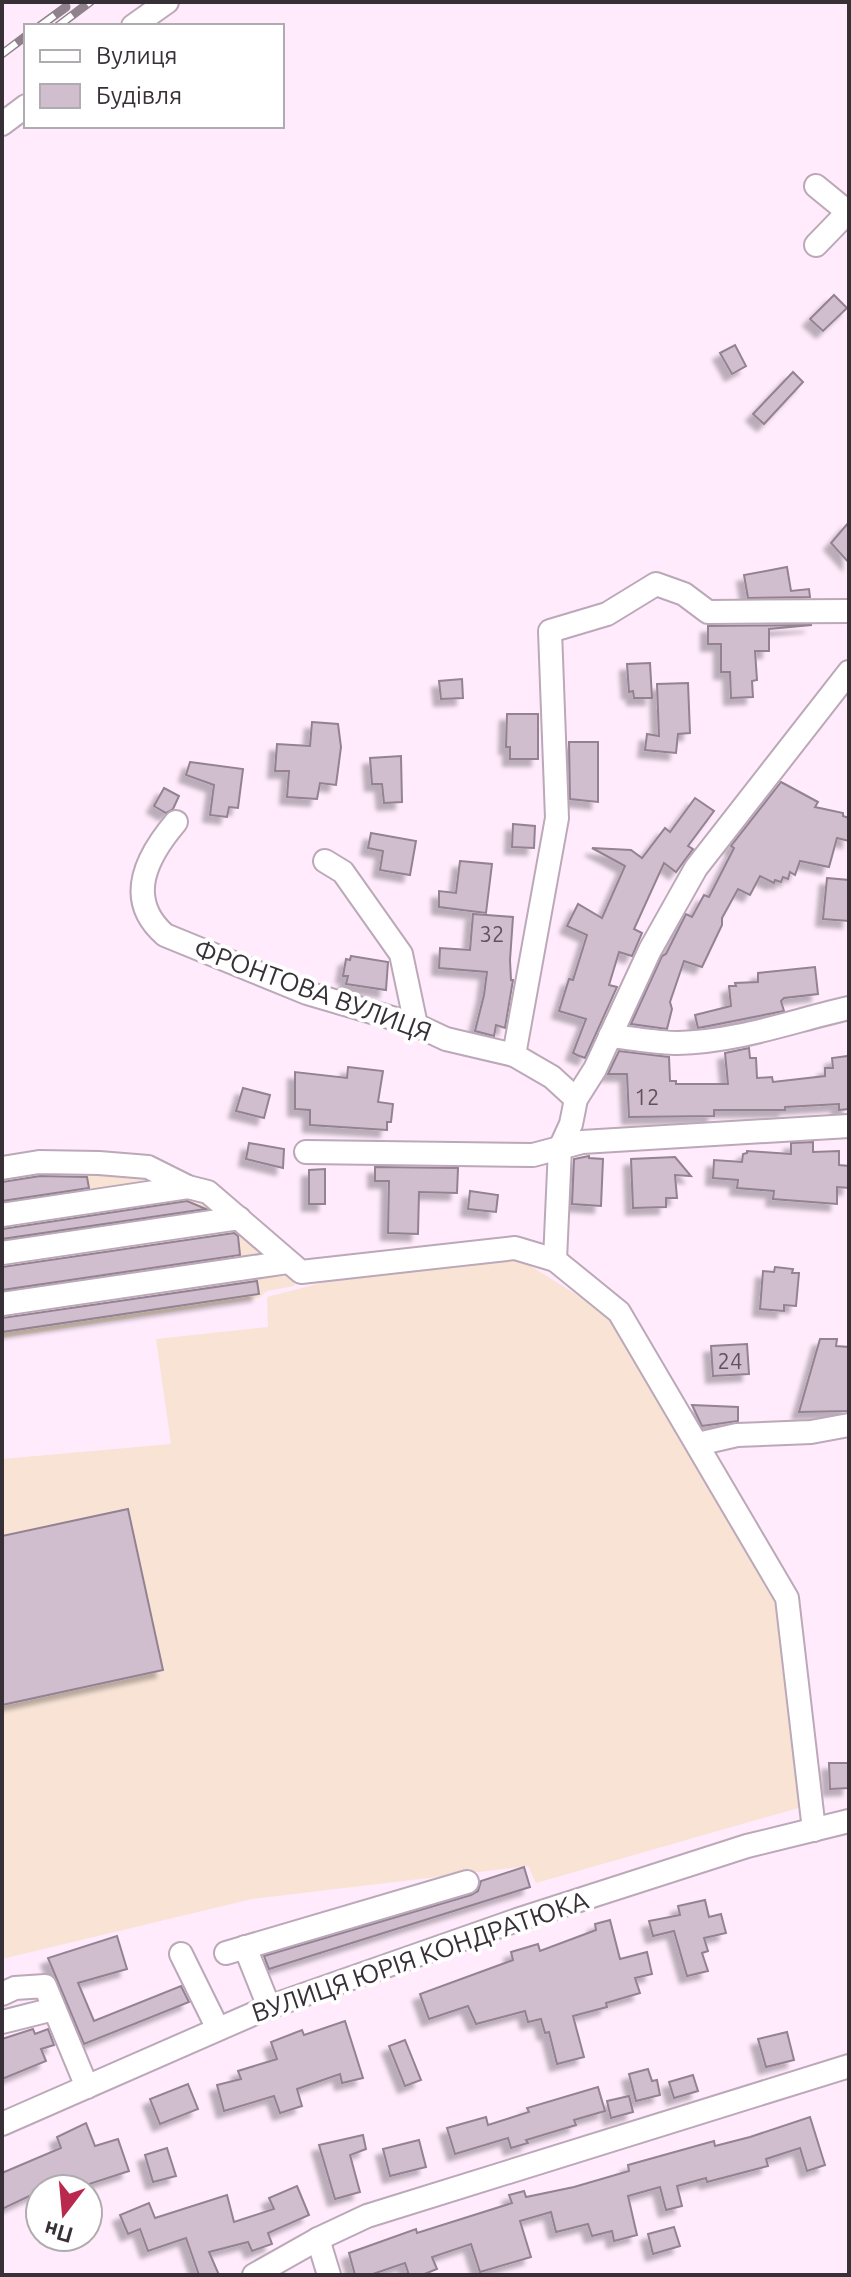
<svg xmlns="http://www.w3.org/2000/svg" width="851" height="2277" font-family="Ubuntu,sans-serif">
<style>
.industrial{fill:#f8e3d5}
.building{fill:#d0bdce;stroke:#938292;stroke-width:2;filter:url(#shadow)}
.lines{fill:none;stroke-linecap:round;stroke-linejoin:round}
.minor-casing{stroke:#bba8b9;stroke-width:26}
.minor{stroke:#fff;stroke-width:22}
.rail-casing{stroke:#8f828d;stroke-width:9}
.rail{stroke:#fff;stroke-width:6;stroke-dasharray:18;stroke-linecap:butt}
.labels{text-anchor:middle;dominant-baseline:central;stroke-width:8;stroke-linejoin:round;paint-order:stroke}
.number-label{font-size:22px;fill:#5e535d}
.street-label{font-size:26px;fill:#383037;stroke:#fff}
</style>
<defs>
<filter id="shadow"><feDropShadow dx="-7" dy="7" stdDeviation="2" flood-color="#0004"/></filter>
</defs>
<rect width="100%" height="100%" fill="#ffebfc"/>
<g class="industrial">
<path d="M45,1151L169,1169L305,1263L294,1286L267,1291L259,1298L2,1338V1157Z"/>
<path d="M521,1260L614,1318L773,1595L806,1790L802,1807L536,1883L528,1866L252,1899L2,1959V1459L171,1444L156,1339L268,1327L267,1297L379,1268Z"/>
</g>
<g class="building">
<path d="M834,295L847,308L823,331L810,319Z"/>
<path d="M735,345L746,366L732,374L720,353Z"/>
<path d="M793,372L803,382L764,424L753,414Z"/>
<path d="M849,522V563L831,543Z"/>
<path d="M787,567L791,591L809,589L810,597L748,598L744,575Z"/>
<path d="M812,625L769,629V651H755L757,680L752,681L753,697L731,698L730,672H721V644H708V626Z"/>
<path d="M650,663L652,698H634L633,691L629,692L627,664Z"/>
<path d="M462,679L463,698L441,699L439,681Z"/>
<path d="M688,683L690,733L678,734L676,753L645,750L647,734L659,736L657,684Z"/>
<path d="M507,714H538V759H510V747H506Z"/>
<path d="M312,722L338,724L341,747L336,785L320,783L317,799L287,797L289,771H275L277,744L310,746Z"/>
<path d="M569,742H598V802L570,799Z"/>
<path d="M401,756L402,802L384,803L382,784H372L370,758Z"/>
<path d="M190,762L243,769L238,808L229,807L227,817L210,815L214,785L186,775Z"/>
<path d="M781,782L818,802L815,807L843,813V816L849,818V841L837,838L829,867L800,861L795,875L790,872L788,879L783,877L781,882L775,880L774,883L760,876L750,895L738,889L722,918V925L702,967L684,961L670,1002L672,1009L667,1029L631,1024L662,956L666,954L686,914L692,917L704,895L709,897L734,848L731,846Z"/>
<path d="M164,788L179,796L173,809L166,813L154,806Z"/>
<path d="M695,798L714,811L688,846L693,849L676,872L664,863L634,929L642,933L633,954L632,956L619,952L609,985L617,987L585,1058L577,1055L573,1053L586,1019L559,1011L569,979L573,980L587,935L567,926L578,904L602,918L625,866L592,848L631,850L642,858L665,828L670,832Z"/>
<path d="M513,824L535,826L534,848L512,847Z"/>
<path d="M371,833L416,841L410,875L380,870L383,851L368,848Z"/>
<path d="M460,861L492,864L486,913L439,907V891L456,893Z"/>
<path d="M827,878L849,880V921L823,919Z"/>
<path d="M473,914L513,917L510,960L511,980H513L505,1028L496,1025L494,1036L475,1031L484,995L487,972L439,968L440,948L470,950Z"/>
<path d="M351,956L388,962L386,990L346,984L348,976H343L346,959L350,960Z"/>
<path d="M815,967L818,994L784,998L781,1001L784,1011L698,1028L695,1015L731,1006L729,986H736L735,983L758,982V973Z"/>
<path d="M749,1048L750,1058H756L757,1078L772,1077L773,1082L825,1076V1068H833L832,1058L848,1056L849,1109L839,1110V1104L785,1107V1110H714V1116L629,1117L627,1074H608L619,1051L669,1057L670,1081H676V1084H728L725,1053Z"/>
<path d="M348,1067L383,1071L378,1102L393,1104L391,1122H387V1130L310,1125V1110L295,1109V1072L347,1078Z"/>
<path d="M243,1088L270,1095L264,1118L236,1111Z"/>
<path d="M813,1142V1152L839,1151V1165L849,1166V1188L837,1187V1204L773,1199L774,1191L737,1188L738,1180L713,1178L714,1160L742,1162L743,1154L747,1153V1151L791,1154V1143Z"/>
<path d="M249,1143L284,1149L283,1168L246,1159Z"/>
<path d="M589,1156V1158L603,1159L601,1206L572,1204L574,1159Z"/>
<path d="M675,1157L691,1176L675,1175L677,1198H666V1207L633,1208L631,1159Z"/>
<path d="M375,1167L458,1168L457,1193L419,1192L418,1234L388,1233L389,1181H375Z"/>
<path d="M325,1169V1204H309V1170Z"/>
<path d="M40,1176L87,1177L89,1188L2,1201V1182Z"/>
<path d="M470,1191L498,1195L496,1212L468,1209Z"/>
<path d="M187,1201L206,1209L2,1239V1229Z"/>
<path d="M234,1233L238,1236L240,1255L2,1290V1267Z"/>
<path d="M775,1267L793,1269L792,1273H799L796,1306L784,1305V1311L760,1309L763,1271L774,1272Z"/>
<path d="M257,1281L259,1294L2,1332V1318Z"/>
<path d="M820,1339H837L836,1346L849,1347V1411L799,1412Z"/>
<path d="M747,1344L749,1374L713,1376L711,1346Z"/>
<path d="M692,1405L738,1407V1421L702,1426Z"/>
<path d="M128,1509L163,1670L2,1705V1536Z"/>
<path d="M829,1763H849V1788L830,1789Z"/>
<path d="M524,1867L530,1887L269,1969L264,1956L471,1895L478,1891L481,1881Z"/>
<path d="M705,1900L709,1917L721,1914L726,1933L704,1938L708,1951L702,1953L708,1971L687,1976L674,1931L653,1936L649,1921L680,1915L678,1906Z"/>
<path d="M610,1920L620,1959L647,1952L652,1974L635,1978L640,1993L606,2003L607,2007L573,2016L584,2057L557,2064L549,2032L545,2033L541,2019L528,2022L525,2011L476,2024L468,2006L429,2019L420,1994L513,1960L511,1952L538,1944L540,1951L596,1930L595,1924Z"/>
<path d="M117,1936L127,1969L78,1983L94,2021L181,1986L189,2002L84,2044L48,1958Z"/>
<path d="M345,2021L363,2078L342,2083L340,2074L297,2089L302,2106L280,2113L274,2096L224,2111L217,2085L241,2079L238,2071L277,2059L271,2042L302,2030L304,2035Z"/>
<path d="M33,2029L35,2034L48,2029L54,2045L41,2049L46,2061L2,2079V2039Z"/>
<path d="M787,2032L794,2060L766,2067L758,2039Z"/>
<path d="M405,2040L421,2080L405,2086L389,2046Z"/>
<path d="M648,2069L652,2081L657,2080L660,2095L636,2101L629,2074Z"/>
<path d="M693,2075L698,2091L674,2098L669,2082Z"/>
<path d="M188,2084L198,2109L160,2124L150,2099Z"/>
<path d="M598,2087L605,2111L574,2120L576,2125L526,2140L528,2143L511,2148L508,2138L455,2154L447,2128L486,2117L488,2125L529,2112L527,2108Z"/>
<path d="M629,2096L633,2112L611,2118L607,2101Z"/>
<path d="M810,2117L825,2165L807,2171L800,2148L766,2159L768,2166L707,2182L706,2178L677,2186L682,2206L666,2210L660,2187L628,2196L637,2235L614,2241L612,2231L592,2236L588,2224L556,2232L551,2212L520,2221L531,2257L480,2272L471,2244L432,2257L437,2269L422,2275H409L405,2263L370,2275H355L349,2253L416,2229L417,2233L512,2203L509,2195L524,2191L526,2197L574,2187L629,2171L628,2165L714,2141L715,2146L750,2137Z"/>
<path d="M86,2123L95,2146L118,2139L129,2171L89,2184L91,2189H69L63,2175L40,2185V2191L2,2209V2173L61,2148L57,2137Z"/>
<path d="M363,2135L366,2149L350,2155L360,2192L335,2199L319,2145Z"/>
<path d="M419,2140L426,2167L390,2176L383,2149Z"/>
<path d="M167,2148L176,2176L153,2182L145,2155Z"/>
<path d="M297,2186L309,2215L268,2233L272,2244L252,2251L248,2242L209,2252L219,2275H199L186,2238L148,2251L140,2229L128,2234L120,2215L149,2203L155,2218L227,2195L234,2222L274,2209L269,2198Z"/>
<path d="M674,2227L680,2246L653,2254L648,2234Z"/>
</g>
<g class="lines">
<defs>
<g id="minor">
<path d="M133,26L167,2"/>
<path d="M2,124L26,106"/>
<path d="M816,186L849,213"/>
<path d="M816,245L846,214"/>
<path d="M176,822C147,856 124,899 165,935L307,993L416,1025L446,1039L514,1055L552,1077L576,1099"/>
<path d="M325,861L343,872L401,954L416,1025"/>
<path d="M610,1036C632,1038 656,1043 678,1043C737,1042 792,1021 849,1008"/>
<path d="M514,1055L557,818L550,631L607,614L656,584L684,594L708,612L849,611"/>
<path d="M306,1152L533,1155L582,1142L849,1126"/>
<path d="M2,1168L39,1162L99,1163L148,1167L188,1187L208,1192L301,1272L515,1248L555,1260L619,1312L787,1598L814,1830"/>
<path d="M2,1215L188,1187"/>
<path d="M2,1253L239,1218"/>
<path d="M555,1260L560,1148L571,1124L576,1099L595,1069L650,950L696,868L849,672"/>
<path d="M2,1304L288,1262"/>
<path d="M698,1444L737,1435L811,1432L849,1425"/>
<path d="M245,1947L269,2007"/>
<path d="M226,1953L467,1882"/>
<path d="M181,1954L218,2029"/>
<path d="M2,1994L15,1988L45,1986L87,2087"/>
<path d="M2,2022L54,2009"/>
<path d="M2,2124L269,2007L517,1920L747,1846L849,1821"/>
<path d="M318,2239L329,2275"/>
<path d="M254,2275L318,2239L367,2216L849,2066"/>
</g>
</defs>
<use href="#minor" class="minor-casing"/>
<use href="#minor" class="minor"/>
<defs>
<g id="rail">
<path d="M40,26L66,7"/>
<path d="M58,26L90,2"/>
<path d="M2,54L26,36"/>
</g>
</defs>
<use href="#rail" class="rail-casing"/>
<use href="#rail" class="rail"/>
</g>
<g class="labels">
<g class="number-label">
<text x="492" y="933">32</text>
<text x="647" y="1096">12</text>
<text x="730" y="1360">24</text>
</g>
<g class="street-label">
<text transform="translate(313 990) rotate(20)">ФРОНТОВА ВУЛИЦЯ</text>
<text transform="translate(420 1956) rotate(-19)">ВУЛИЦЯ ЮРІЯ КОНДРАТЮКА</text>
</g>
</g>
<rect width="851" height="2277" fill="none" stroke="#383037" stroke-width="8"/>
<rect x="24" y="24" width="260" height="104" fill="#ffffff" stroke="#afacaf" stroke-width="2"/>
<rect x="40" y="50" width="40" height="12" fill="#ffffff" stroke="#afacaf" stroke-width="2"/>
<text x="96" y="64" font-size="24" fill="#383037">Вулиця</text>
<rect x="40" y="84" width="40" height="24" fill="#d0bdce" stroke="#afacaf" stroke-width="2"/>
<text x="96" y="104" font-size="24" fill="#383037">Будівля</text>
<g transform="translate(64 2213) rotate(196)"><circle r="38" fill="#ffffff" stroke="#afacaf" stroke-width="2"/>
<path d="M0-6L14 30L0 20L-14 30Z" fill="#b9294e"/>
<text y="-12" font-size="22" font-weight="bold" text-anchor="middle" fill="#383037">Пн</text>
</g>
</svg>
